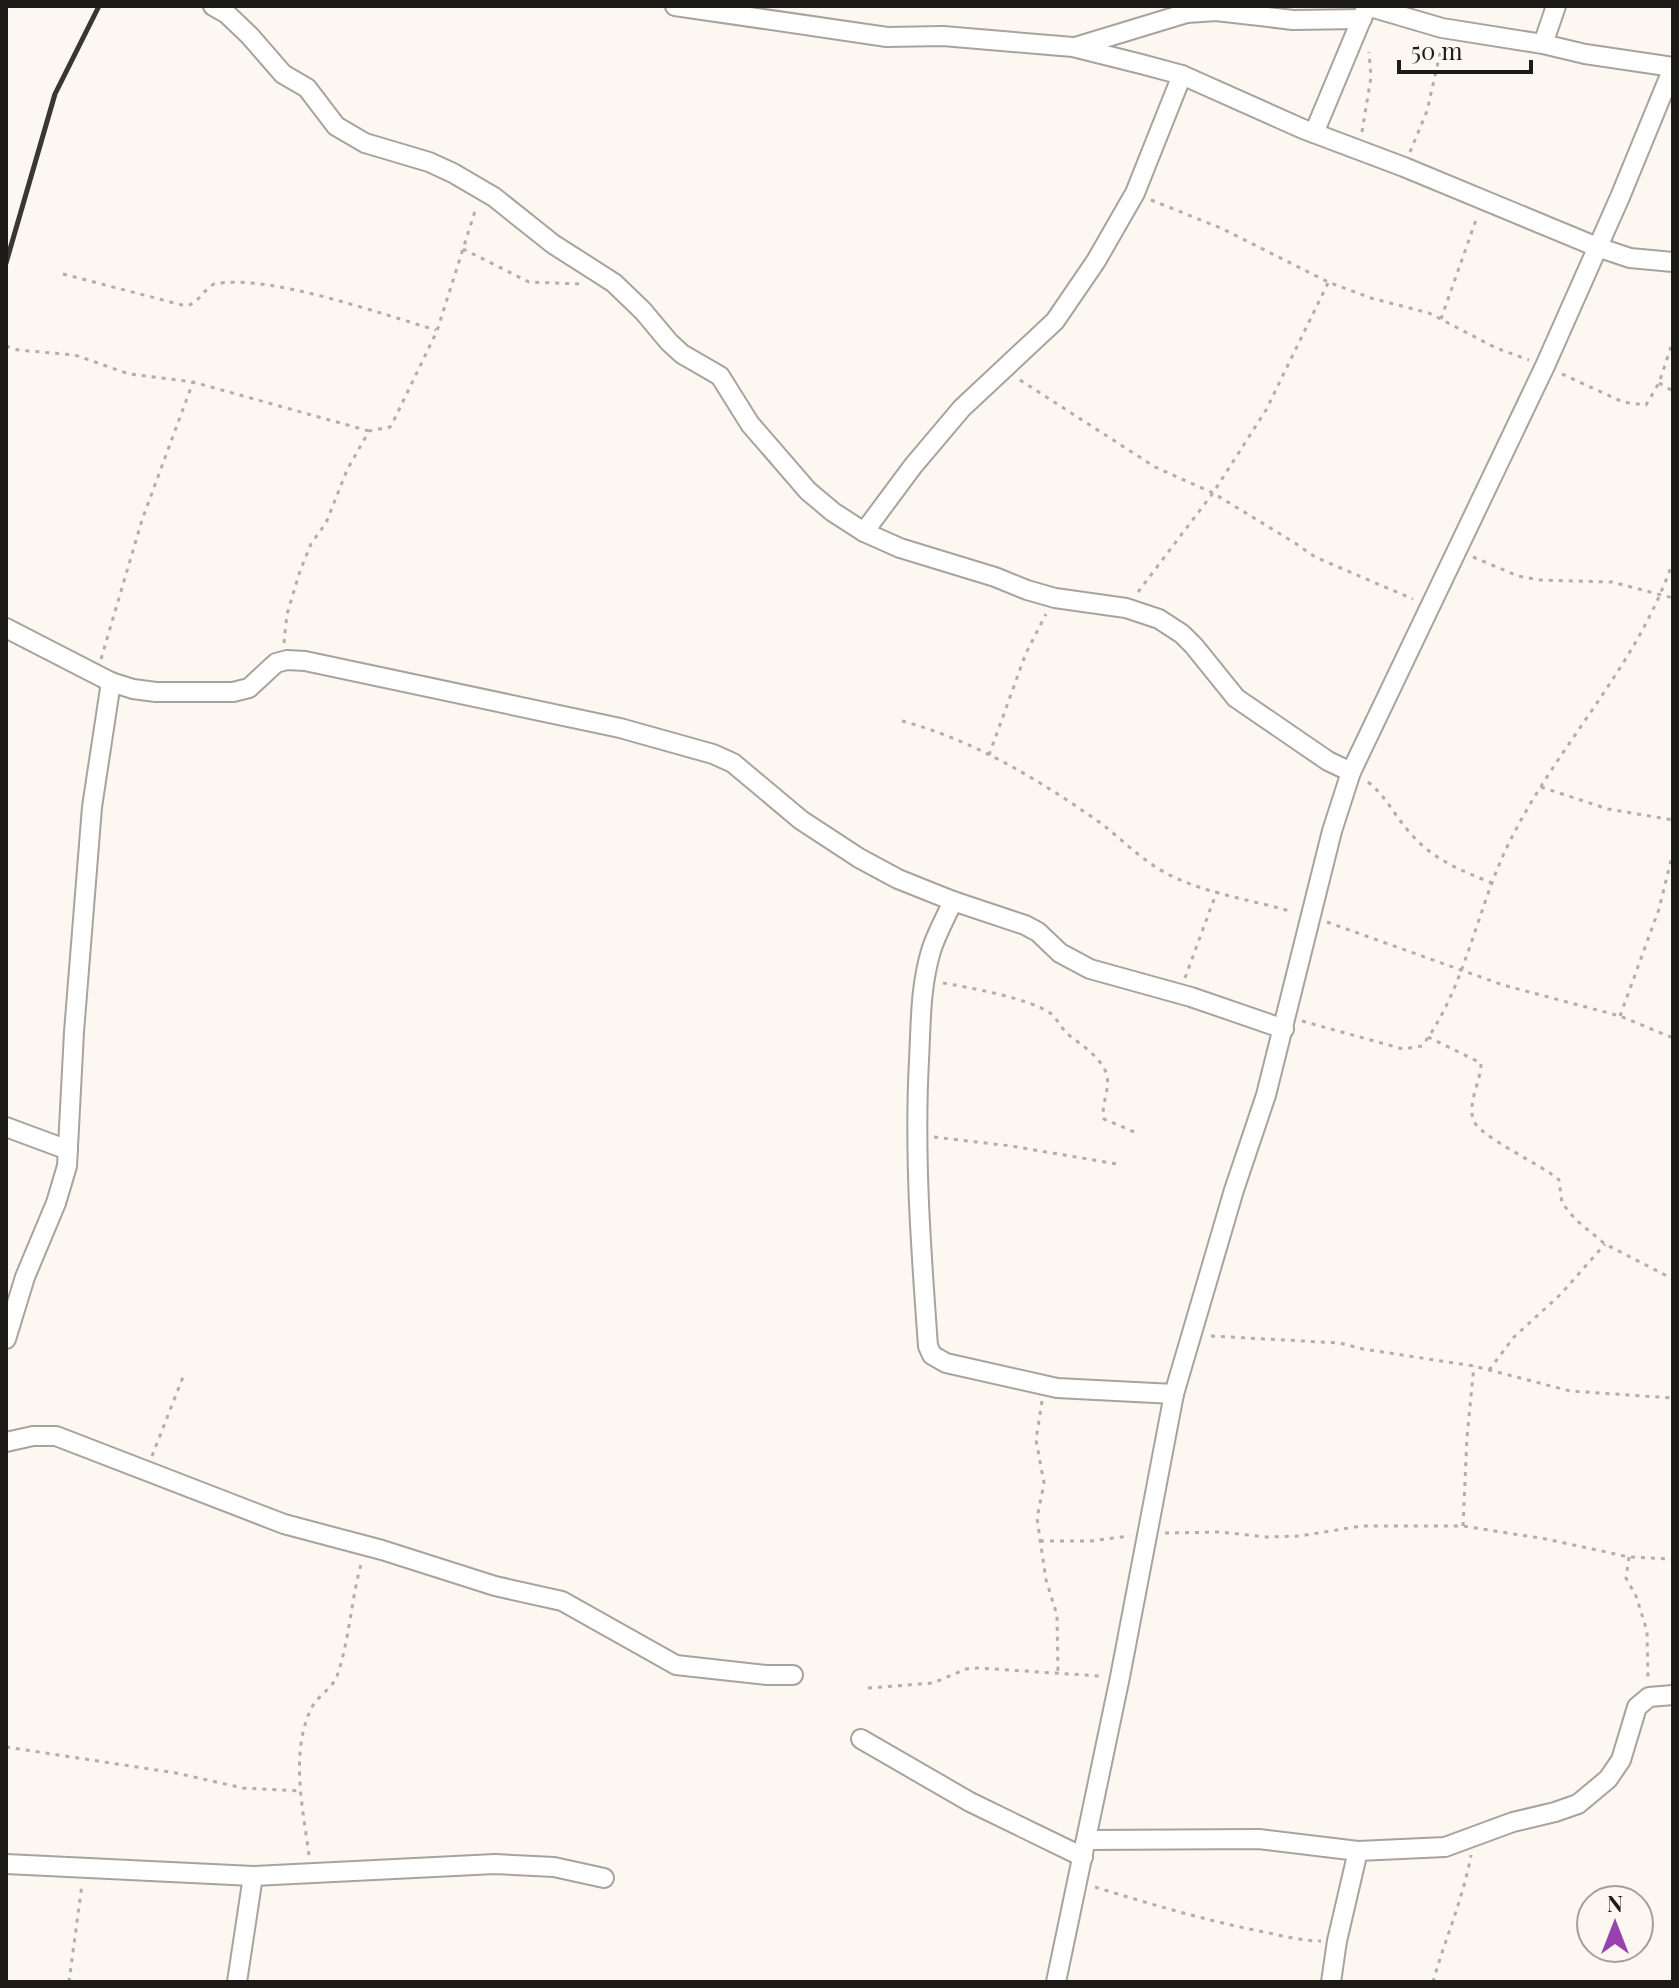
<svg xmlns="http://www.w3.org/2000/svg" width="1679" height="1988" font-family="'Playfair Display',serif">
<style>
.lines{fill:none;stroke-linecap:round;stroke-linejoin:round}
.street-casing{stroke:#a8a39c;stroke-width:22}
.path{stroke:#b2aea8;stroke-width:3;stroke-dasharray:4 6;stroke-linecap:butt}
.street{stroke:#fff;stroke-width:18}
.rail{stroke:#393733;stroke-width:5}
</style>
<rect width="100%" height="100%" fill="#fcf7f0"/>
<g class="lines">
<defs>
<g id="street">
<path d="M213,6L227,14L250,36L283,74L307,88L336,126L365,143L429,162L453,173L494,197L553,244L614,283L643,311L669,342L682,354L720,376L750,424L808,491L833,512L864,532L900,548L995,577L1027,590L1055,598L1126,608L1159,619L1182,634L1194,646L1236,698L1328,761L1351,772"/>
<path d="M675,6L887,37L943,36L1073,47L1141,64L1182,75L1303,129L1404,167L1597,247L1630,258L1673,262"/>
<path d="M1543,44L1556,6"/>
<path d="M1075,47L1187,13L1216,11L1293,20L1362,19"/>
<path d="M1314,133L1367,6L1442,28L1543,44L1585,54L1673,67"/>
<path d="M864,532L913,466L962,408L1055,321L1096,261L1135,193L1182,75"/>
<path d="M6,628L111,682L133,689L156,692H233L249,688L276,663L287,660L305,661L620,728L713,754L733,763L801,820L859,858L898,879L953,901L1025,925L1038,932L1060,953L1090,969L1191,997L1284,1029"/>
<path d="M953,901C946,917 936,934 931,951C920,988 921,1023 919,1060C914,1156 921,1250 928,1346L932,1355L946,1363L1057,1388L1174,1394"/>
<path d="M6,1127L68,1150"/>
<path d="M6,1339L25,1277L56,1203L67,1166L74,1032L92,807L111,682"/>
<path d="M6,1442L33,1436H56L284,1524L382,1550L495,1586L562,1601L676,1665L766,1675H793"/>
<path d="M861,1739L970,1802L1083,1857"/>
<path d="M1087,1840L1259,1839L1358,1851L1445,1847L1513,1822L1555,1812L1578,1804L1608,1779L1621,1760L1637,1707L1649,1697L1673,1695"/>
<path d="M6,1864L253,1876L495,1864L554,1867L604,1878"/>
<path d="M237,1982L253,1876"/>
<path d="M1056,1982L1120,1677L1174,1394L1234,1190L1266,1095L1332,831L1351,772L1545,366L1620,197L1673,68"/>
<path d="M1331,1982L1337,1941L1358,1851"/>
</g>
</defs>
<use href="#street" class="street-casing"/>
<g class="path">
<path d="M1362,132L1371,77L1369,52"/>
<path d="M1410,152L1427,111L1442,45"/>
<path d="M1151,200L1223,229L1328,282L1371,298L1429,313L1496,348L1529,360"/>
<path d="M463,249L529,282L580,284"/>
<path d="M63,274L186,306C199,303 203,290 214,284C267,273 381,314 436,330"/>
<path d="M1441,319L1477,217"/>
<path d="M6,346L18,350L75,355L129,374L193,382L369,431"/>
<path d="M1562,374L1623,402L1646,405L1659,383L1673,341"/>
<path d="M1020,380L1155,467L1213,493L1295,543L1315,557L1413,599"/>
<path d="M1659,383L1673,391"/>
<path d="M1473,557L1518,576L1539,580L1612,582L1673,598"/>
<path d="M1138,592L1213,493L1266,410L1328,283"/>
<path d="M284,643L287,614L300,571L311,544L326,523L347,470L369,431L390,427L394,420L437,331L476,208"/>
<path d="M101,659L142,520L193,382"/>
<path d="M902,721C974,740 1041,781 1102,824C1121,839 1139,857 1159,869C1198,893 1250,899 1293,912"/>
<path d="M989,755L1026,653L1046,614"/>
<path d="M1368,782C1387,797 1395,817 1412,835C1434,860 1462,871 1492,883"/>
<path d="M1541,787L1608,809L1673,820"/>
<path d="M1327,922L1503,985L1620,1016L1673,1038"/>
<path d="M1185,978L1217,891"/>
<path d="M943,983C968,987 1031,999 1050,1013C1058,1019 1061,1029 1070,1036C1082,1045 1098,1056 1105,1070C1113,1086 1100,1103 1104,1119L1139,1134"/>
<path d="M1620,1016L1659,909L1673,852"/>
<path d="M1302,1021L1403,1049L1422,1046C1465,989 1477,908 1508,845C1556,746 1638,666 1673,561"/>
<path d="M1428,1037L1481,1063C1481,1081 1468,1101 1473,1119C1477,1136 1543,1165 1559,1180L1562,1203L1576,1220L1605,1244L1673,1279"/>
<path d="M934,1137L1011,1146L1117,1164"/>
<path d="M1211,1336L1340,1343L1363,1349L1474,1366L1570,1391L1673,1398"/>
<path d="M1489,1370L1514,1337L1561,1294L1605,1244"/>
<path d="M1042,1401L1036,1440L1044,1483L1037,1518L1046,1580L1057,1615L1058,1674"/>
<path d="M152,1456L183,1377"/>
<path d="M1463,1526L1467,1437L1474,1366"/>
<path d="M1165,1533L1220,1532L1266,1537L1300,1536L1361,1526H1463L1546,1539L1629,1557L1673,1559"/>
<path d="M1040,1541H1091L1130,1536"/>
<path d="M1629,1557L1626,1578L1636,1596L1647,1631L1648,1681"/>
<path d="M868,1688L933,1683L966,1669L978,1668L1100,1676"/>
<path d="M6,1747L176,1773L243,1788L301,1791"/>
<path d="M309,1855C303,1809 290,1753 311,1709C317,1696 332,1689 337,1676C350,1639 351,1598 362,1561"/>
<path d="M1095,1887C1150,1904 1204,1920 1259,1931C1280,1935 1300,1941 1321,1941"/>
<path d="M69,1982L82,1884"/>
<path d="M1433,1982C1445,1939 1463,1899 1471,1855"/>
</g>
<use href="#street" class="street"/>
<path class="rail" d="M6,263L55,94L99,6"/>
</g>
<rect width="1679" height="1988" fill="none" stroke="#1d1b18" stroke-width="16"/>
<g transform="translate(1615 1924)"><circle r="38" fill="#fcf7f0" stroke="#a39f9a" stroke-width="2"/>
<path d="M0-6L14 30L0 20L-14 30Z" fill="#9742af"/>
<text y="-12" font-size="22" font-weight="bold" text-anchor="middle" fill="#1d1b18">N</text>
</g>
<path d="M1399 60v12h132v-12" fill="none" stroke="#1d1b18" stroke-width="4"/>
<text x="1411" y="60" font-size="24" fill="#1d1b18" stroke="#fcf7f0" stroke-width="6" paint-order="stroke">50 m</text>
</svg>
